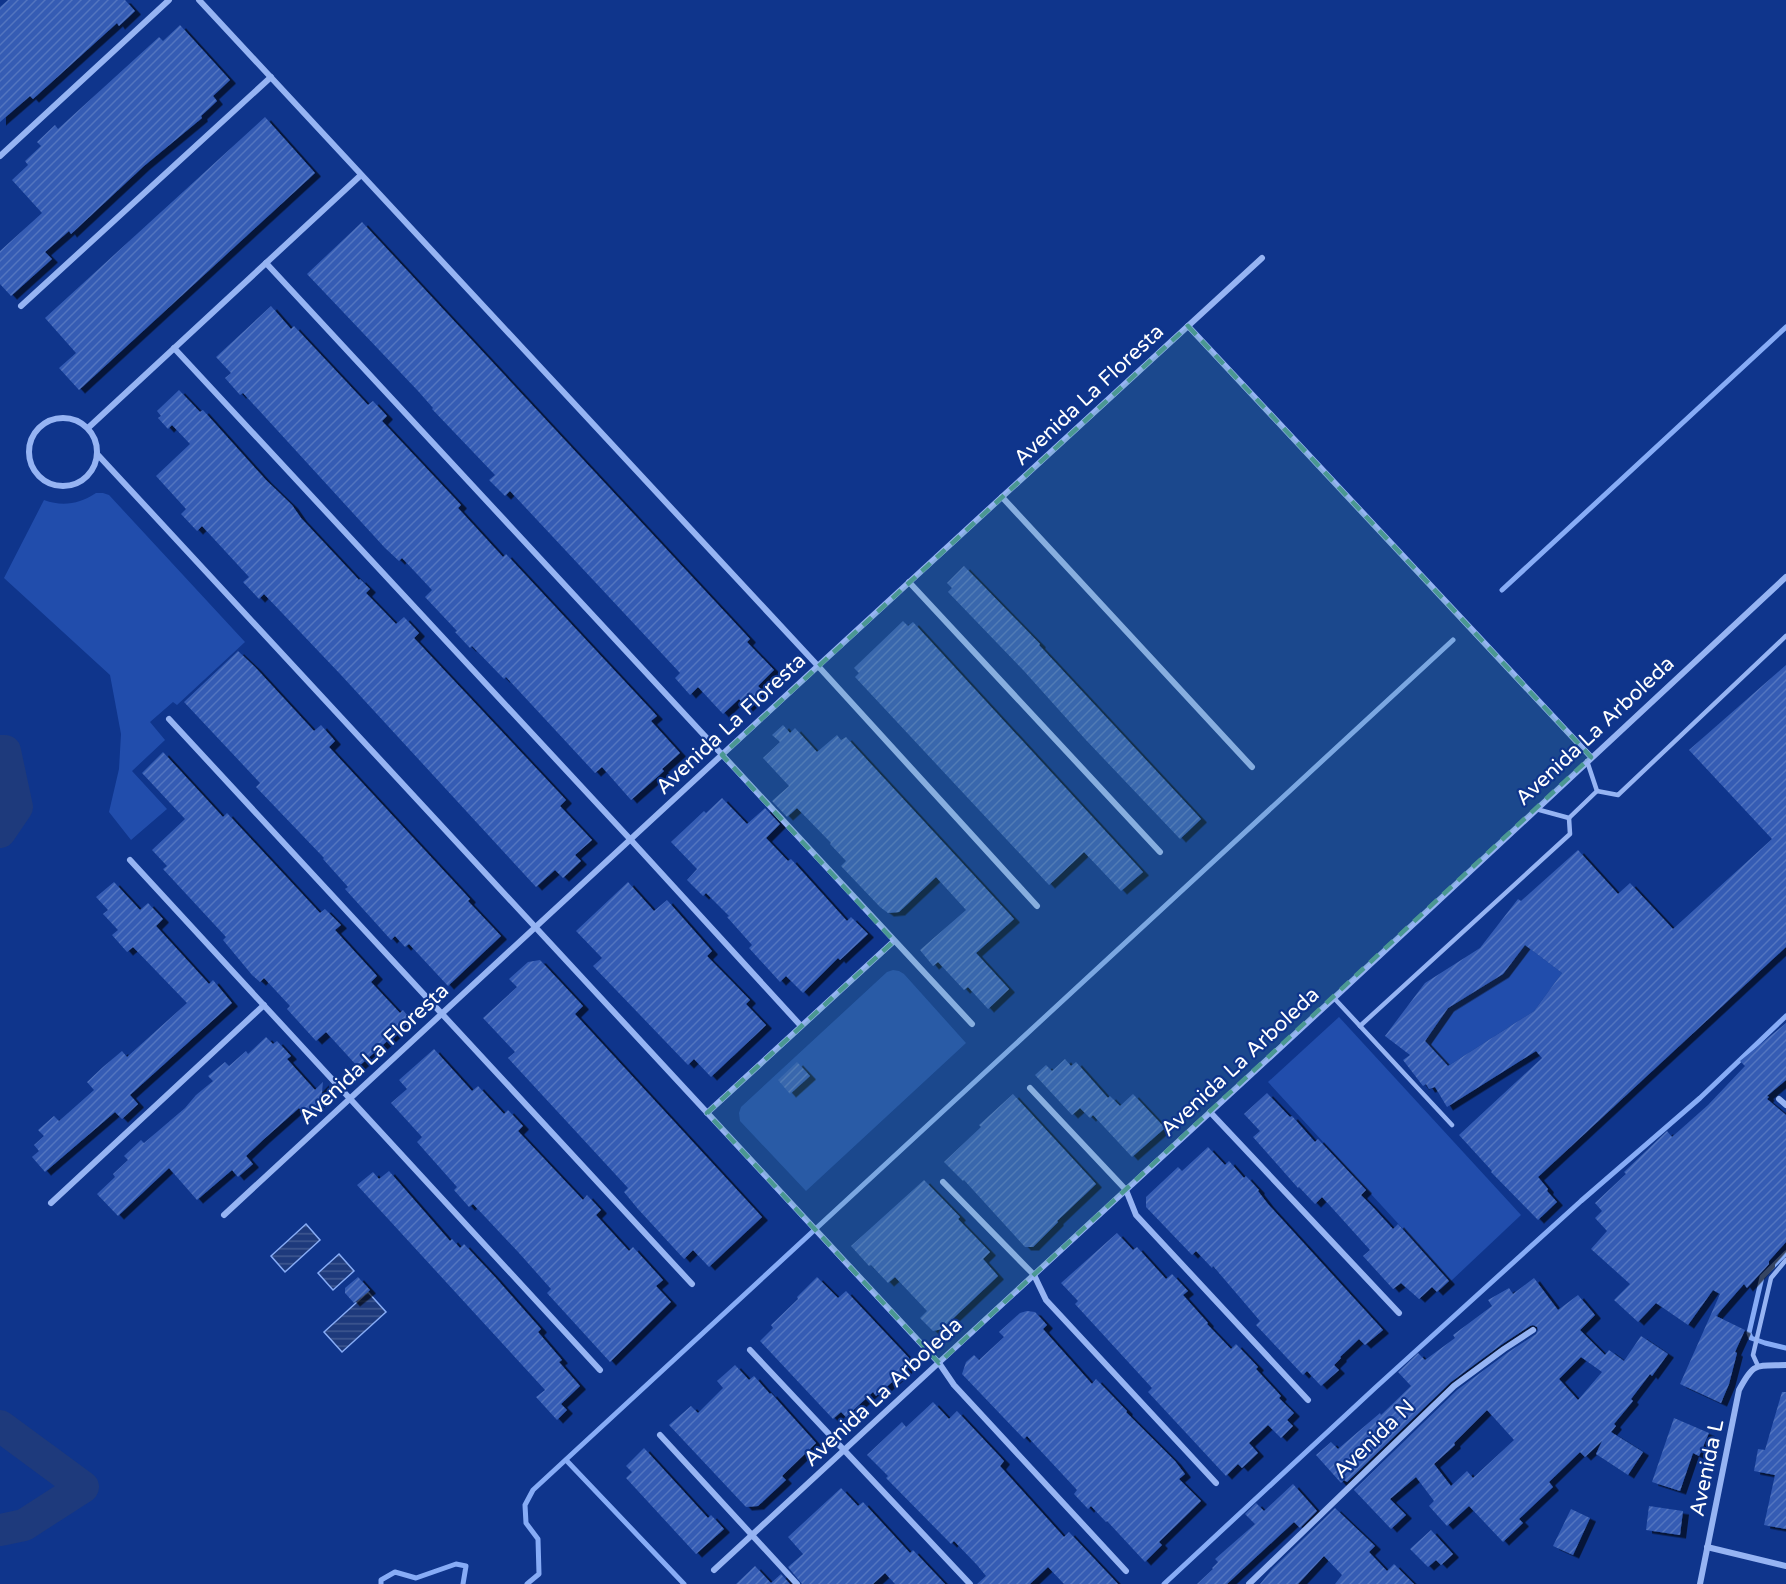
<svg xmlns="http://www.w3.org/2000/svg" width="1786" height="1584" font-family="'Varela Round',sans-serif">
<style>
.green{fill:#214dac}
.water{fill:url(#water-rules);stroke:#87acf6;stroke-width:1.5}
.lines{fill:none;stroke-linecap:round;stroke-linejoin:round}
.stream{stroke:#87acf6;stroke-width:5}
.river{stroke:#1e3a7c;stroke-width:32}
.building{fill:url(#building-hatch);fill-rule:evenodd;filter:url(#shadow)}
.lane{stroke:#96b4f3;stroke-width:4.5}
.street{stroke:#96b4f3;stroke-width:6}
.marked{fill:#4b9892;fill-opacity:0.2;stroke:#4b9892;stroke-width:4.5;stroke-dasharray:12 8;stroke-linejoin:round}
.labels{text-anchor:middle;dominant-baseline:central;stroke-width:4.5;stroke-linejoin:round;paint-order:stroke}
.street-label{font-size:21px;fill:#fff;stroke:#0f358c}
</style>
<defs>
<pattern id="water-rules" width="6" height="5" patternUnits="userSpaceOnUse" patternTransform="scale(1.5)"><rect width="6" height="5" fill="#1e3a7c"/><path d="M0 2.5h6" fill="none" stroke="#405890"/></pattern>
<pattern id="building-hatch" width="6" height="6" patternUnits="userSpaceOnUse" patternTransform="scale(1.5)"><rect width="6" height="6" fill="#345cb4"/><path d="M-1 1l2-2M0 6l6-6M5 7l2-2" fill="none" stroke="#5274bf"/></pattern>
<filter id="shadow"><feDropShadow dx="6" dy="3.5" stdDeviation="0" flood-color="#0009"/></filter>
</defs>
<rect width="100%" height="100%" fill="#0f358c"/>
<g class="green">
<path d="M96,493H103L109,495L245,642L177,705L173,702L150,722L165,740L132,771L167,809L131,840L109,812L119,769L121,734L110,675L4,578L44,500C63,507 79,504 96,493Z"/>
<path d="M1525,945L1562,973L1534,1011L1448,1066L1425,1041L1448,1008L1503,974Z"/>
<path d="M893,970L899,971L904,974L966,1043L806,1191L740,1121L739,1113L741,1107L887,972Z"/>
<path d="M1339,1017L1521,1215L1451,1281L1268,1082Z"/>
</g>
<g class="water">
<path d="M306,1224L320,1240L285,1272L271,1256Z"/>
<path d="M339,1254L354,1271L333,1290L318,1273Z"/>
<path d="M368,1292L386,1312L342,1352L324,1332Z"/>
</g>
<g class="lines">
<g class="stream">
<path d="M1502,590L1786,327"/>
<path d="M1786,1253L1762,1277L1749,1333L1751,1338L1765,1343L1786,1348"/>
<path d="M566,1460L684,1584"/>
<path d="M381,1584V1580L395,1572L416,1578L456,1564L466,1566L463,1584"/>
<path d="M527,1584L539,1574L538,1539L526,1523L525,1505L533,1490L1453,640"/>
<path d="M1164,1584L1375,1388L1581,1201L1700,1098L1786,1016"/>
</g>
<g class="river">
<path d="M0,751H5L17,807L0,832"/>
<path d="M0,1426L83,1487L24,1525L0,1530"/>
</g>
</g>
<g class="building">
<path d="M8,0H125L135,11L119,26L117,23L33,99L30,96L0,122V7Z"/>
<path d="M180,25L230,80L213,96L217,101L201,116L202,118L144,166L71,234L69,231L45,252L52,259L11,296L0,284V251L42,213L12,180L28,165L25,161L41,146L37,142L55,125L58,129L159,37L163,41Z"/>
<path d="M265,117L315,173L79,390L59,368L76,353L45,318Z"/>
<path d="M362,222L750,639L747,642L774,670L758,686L764,692L747,708L739,699L723,714L698,687L690,695L675,678L680,673L510,491L505,496L489,480L495,475L432,409L433,408L418,391L307,274Z"/>
<path d="M271,306L291,329L294,326L368,405L373,401L387,416L382,421L461,505L458,508L503,557L506,554L657,716L651,721L680,753L662,769L664,771L631,800L602,767L595,773L506,677L504,679L472,646L470,648L455,632L457,631L425,597L432,590L402,558L399,561L385,548L243,393L240,395L225,378L231,373L216,357Z"/>
<path d="M179,390L200,412L203,410L266,480L292,505L301,518L359,580L360,579L370,589L366,593L396,624L404,617L419,633L414,638L566,800L560,806L592,840L575,855L581,861L563,878L555,870L536,887L341,675L264,594L259,599L243,582L249,577L202,526L197,531L181,514L186,509L156,476L190,444L172,425L168,429L158,418L161,416L157,411Z"/>
<path d="M964,566L1040,644L1039,645L1201,819L1180,839L1085,739L1024,671L948,592L952,588L947,583Z"/>
<path d="M903,621L908,626L913,622L1143,872L1121,891L1084,852L1049,885L855,677L859,673L854,668Z"/>
<path d="M238,651L255,667L314,731L321,725L335,741L329,747L470,899L468,901L501,936L448,986L409,944L405,947L395,936L391,940L345,889L348,887L323,859L324,858L256,787L260,783L184,702Z"/>
<path d="M1786,665V947L1538,1177L1548,1189L1547,1191L1557,1202L1538,1220L1491,1172L1492,1171L1459,1135L1542,1058L1536,1051L1447,1107L1435,1087L1429,1089L1426,1084L1423,1086L1403,1060L1410,1055L1385,1036L1425,983L1480,948L1518,899L1521,901L1578,850L1618,894L1630,883L1673,929L1772,839L1689,750ZM1525,945L1562,973L1534,1011L1448,1066L1425,1041L1448,1008L1503,974Z"/>
<path d="M783,725L790,733L795,728L817,752L837,735L841,740L846,737L1014,919L976,953L1009,989L988,1009L968,987L964,990L938,962L933,966L920,950L966,910L936,877L899,912L888,913L880,907L841,866L846,861L830,844L831,843L797,808L787,817L772,801L789,786L763,758L780,742L772,735Z"/>
<path d="M163,752L223,817L227,813L320,913L325,909L341,925L335,930L377,976L371,982L400,1013L403,1010L411,1020L358,1067L326,1032L316,1041L287,1009L290,1006L264,978L260,982L252,975L223,940L226,937L163,869L167,866L152,850L185,819L142,773Z"/>
<path d="M722,798L747,824L765,808L780,824L766,838L788,861L791,859L847,921L851,917L868,934L840,960L838,958L803,993L786,976L780,982L749,948L752,945L727,917L729,916L706,893L703,896L687,880L697,869L671,842L704,811L706,813Z"/>
<path d="M114,882L140,910L148,903L163,919L156,926L209,984L213,980L232,1003L130,1095L138,1104L122,1119L115,1112L45,1172L32,1157L39,1151L34,1145L44,1136L38,1130L54,1116L59,1121L94,1090L87,1082L103,1067L122,1051L127,1057L187,1003L133,947L127,952L112,935L118,930L103,914L108,910L96,897Z"/>
<path d="M628,882L654,911L667,900L712,951L707,956L750,1000L746,1004L766,1025L711,1077L694,1059L688,1065L593,966L602,958L576,931Z"/>
<path d="M540,960L583,1006L575,1014L762,1217L709,1267L693,1250L684,1259L638,1209L624,1192L628,1188L508,1058L515,1052L483,1018L517,987L509,979L528,962Z"/>
<path d="M1786,1023V1080L1767,1096L1769,1097L1767,1099L1786,1115V1242L1769,1261V1264L1747,1288L1744,1284L1716,1316L1745,1330L1735,1352L1737,1353L1729,1384L1721,1403L1680,1384L1720,1294L1713,1290L1688,1325L1656,1303L1638,1322L1614,1300L1630,1284L1591,1249L1607,1231L1595,1218L1602,1211L1595,1203L1626,1174L1624,1172L1667,1131L1672,1137L1708,1105L1745,1066L1740,1061Z"/>
<path d="M266,1037L273,1044L277,1041L291,1056L287,1059L315,1090L323,1082L321,1102L306,1115L299,1108L264,1139L246,1156L253,1164L238,1177L232,1170L197,1200L169,1168L118,1216L97,1194L115,1177L113,1174L128,1160L124,1156L141,1140L144,1143L185,1108L196,1095L213,1081L208,1076L225,1062L229,1066L246,1051L248,1054Z"/>
<path d="M434,1049L472,1091L478,1086L504,1114L508,1110L523,1126L518,1131L583,1200L587,1195L601,1210L596,1215L629,1251L633,1247L663,1280L656,1286L671,1302L610,1362L547,1293L551,1289L519,1253L473,1204L469,1207L454,1190L457,1187L417,1142L422,1137L391,1103L407,1089L399,1080Z"/>
<path d="M1065,1059L1071,1066L1076,1062L1108,1098L1110,1096L1120,1106L1133,1094L1165,1128L1132,1157L1093,1115L1090,1118L1080,1108L1072,1115L1035,1075L1046,1065L1052,1071Z"/>
<path d="M797,1062L810,1076L790,1094L778,1080Z"/>
<path d="M1267,1093L1290,1117L1292,1116L1315,1142L1318,1139L1366,1190L1361,1195L1371,1205L1393,1229L1398,1224L1449,1281L1437,1292L1432,1287L1419,1299L1401,1283L1393,1289L1363,1256L1370,1250L1333,1209L1322,1197L1315,1204L1299,1187L1298,1188L1253,1137L1260,1131L1244,1114Z"/>
<path d="M1013,1094L1096,1184L1057,1221L1058,1222L1033,1247H1025L964,1180L963,1181L944,1162L981,1127L979,1125Z"/>
<path d="M1208,1147L1225,1165L1229,1161L1244,1178L1246,1176L1259,1190L1258,1191L1268,1204L1383,1330L1365,1345L1359,1339L1340,1357L1341,1358L1334,1365L1339,1370L1321,1386L1307,1371L1303,1375L1256,1325L1260,1321L1213,1266L1212,1268L1196,1251L1192,1255L1146,1207V1197L1178,1167L1182,1171Z"/>
<path d="M389,1171L450,1241L452,1239L460,1248L464,1244L495,1277L541,1329L538,1332L562,1360L559,1362L580,1386L561,1404L567,1410L557,1420L536,1397L545,1390L357,1185L373,1172L379,1179Z"/>
<path d="M924,1180L960,1217L958,1219L990,1252L983,1259L998,1276L942,1329L933,1331L920,1318L927,1311L895,1277L888,1283L871,1265L869,1266L851,1246Z"/>
<path d="M1117,1233L1133,1250L1137,1247L1166,1279L1172,1274L1188,1291L1183,1295L1208,1323L1207,1324L1231,1349L1236,1344L1258,1367L1256,1369L1281,1396L1279,1398L1294,1413L1287,1420L1293,1426L1281,1438L1268,1425L1249,1443L1258,1453L1242,1468L1238,1464L1226,1476L1148,1392L1152,1388L1075,1304L1078,1301L1061,1283Z"/>
<path d="M358,1277L370,1290L354,1303L345,1293V1288Z"/>
<path d="M817,1277L838,1298L846,1291L909,1358L906,1370L876,1396L873,1392L846,1417L841,1412L833,1419L760,1341L773,1328L771,1325L798,1299L797,1297Z"/>
<path d="M1534,1278L1558,1310L1578,1295L1595,1315L1580,1330L1605,1355L1609,1350L1624,1361L1641,1336L1668,1354L1652,1376L1650,1374L1631,1399L1633,1401L1614,1424L1616,1426L1611,1432L1643,1452L1628,1475L1596,1454L1602,1441L1585,1457L1580,1452L1549,1482L1553,1487L1519,1519L1523,1523L1503,1542L1469,1506L1447,1526L1429,1506L1434,1501L1416,1477L1390,1499L1406,1515L1391,1529L1354,1490L1457,1390L1507,1353L1536,1334L1538,1330L1537,1327L1533,1325L1530,1326L1501,1345L1451,1382L1347,1482L1344,1480L1341,1483L1316,1455L1331,1442L1338,1449L1380,1413L1381,1415L1411,1386L1398,1372L1418,1353L1425,1360L1455,1338L1453,1335L1492,1306L1488,1300L1509,1288L1513,1294ZM1581,1357L1602,1372L1578,1400L1559,1379ZM1487,1410L1514,1440L1473,1478L1467,1471L1451,1486L1434,1464L1455,1445L1454,1443Z"/>
<path d="M1027,1311L1035,1312L1047,1325L1043,1329L1092,1384L1096,1379L1127,1411L1126,1412L1175,1461L1185,1474L1179,1479L1201,1501L1159,1542L1162,1545L1145,1562L1107,1521L1106,1522L1091,1506L1088,1509L1074,1494L1077,1490L1037,1447L1027,1436L1024,1439L962,1374L966,1362L974,1355L979,1360L1004,1337L999,1332L1020,1313Z"/>
<path d="M735,1365L749,1380L754,1376L770,1394L771,1393L816,1443L782,1476L786,1480L758,1506L746,1507L669,1425L691,1406L698,1413L723,1388L717,1381Z"/>
<path d="M1782,1392H1786V1529L1764,1525L1775,1475L1754,1471L1758,1449L1765,1450Z"/>
<path d="M933,1402L949,1419L957,1411L1004,1461L1000,1466L1064,1537L1069,1532L1118,1584H1064L1048,1567L1030,1584H977L986,1576L977,1565L954,1541L951,1544L886,1478L888,1476L867,1455L902,1422L906,1427Z"/>
<path d="M1674,1418L1709,1433L1699,1456L1693,1453L1680,1491L1652,1482Z"/>
<path d="M644,1448L708,1518L711,1515L724,1529L696,1554L626,1478L632,1472L626,1466Z"/>
<path d="M1293,1484L1317,1511L1300,1528L1294,1522L1227,1584H1197L1213,1569L1212,1568L1218,1562L1215,1559L1255,1524L1245,1514L1256,1503L1264,1511Z"/>
<path d="M841,1488L858,1506L863,1502L910,1553L913,1550L945,1584H895L885,1573L873,1584H802L788,1567L803,1554L788,1537Z"/>
<path d="M1649,1506L1683,1511L1680,1535L1646,1530Z"/>
<path d="M1335,1508L1375,1546L1369,1552L1387,1571L1394,1564L1414,1584H1335L1342,1575L1324,1556L1298,1584H1260L1273,1568Z"/>
<path d="M1571,1509L1590,1518L1573,1555L1553,1546Z"/>
<path d="M1431,1530L1453,1554L1441,1565L1436,1560L1428,1567L1410,1549Z"/>
<path d="M755,1566L771,1583L781,1574L790,1584H736Z"/>
</g>
<g class="lines">
<g class="lane">
<path d="M1597,791L1618,795L1786,636"/>
<path d="M1536,809L1569,818L1597,791L1587,761"/>
<path d="M1334,998L1452,1125"/>
<path d="M1360,1026L1570,834L1569,818"/>
<path d="M1758,1366L1753,1355L1771,1278L1786,1260"/>
</g>
<g class="street">
<path d="M199,0L818,666L1037,906"/>
<path d="M0,156L169,0"/>
<path d="M266,263L972,1024"/>
<path d="M21,306L271,77"/>
<path d="M1188,326L1591,757"/>
<path d="M174,348L630,839L801,1026"/>
<circle cx="63" cy="452" r="34"/>
<path d="M88,428L361,175"/>
<path d="M98,455L939,1363L954,1385L1126,1571"/>
<path d="M1002,497L1252,767"/>
<path d="M909,582L1160,852"/>
<path d="M169,719L692,1284"/>
<path d="M130,860L600,1370"/>
<path d="M1030,1088L1126,1190L1136,1215L1308,1400"/>
<path d="M1779,1099L1786,1105"/>
<path d="M1210,1112L1399,1313"/>
<path d="M707,1113L894,941"/>
<path d="M943,1182L1034,1275L1046,1300L1216,1483"/>
<path d="M51,1203L264,1005"/>
<path d="M224,1215L818,666L1262,258"/>
<path d="M750,1350L970,1584"/>
<path d="M660,1435L797,1584"/>
<path d="M1707,1547L1786,1566"/>
<path d="M714,1570L1334,998L1786,577"/>
<path d="M1249,1584L1454,1386L1504,1349L1533,1330"/>
<path d="M1700,1584L1739,1390C1754,1362 1755,1366 1786,1365"/>
</g>
</g>
<path class="marked" d="M1188,326L1591,757L939,1363L707,1113L894,941L722,755Z"/>
<g class="labels">
<g class="street-label">
<text transform="translate(1089 395) rotate(-43)">Avenida La Floresta</text>
<text transform="translate(731 724) rotate(-43)">Avenida La Floresta</text>
<text transform="translate(1595 731) rotate(-43)">Avenida La Arboleda</text>
<text transform="translate(374 1054) rotate(-43)">Avenida La Floresta</text>
<text transform="translate(1240 1062) rotate(-43)">Avenida La Arboleda</text>
<text transform="translate(883 1392) rotate(-43)">Avenida La Arboleda</text>
<text transform="translate(1374 1439) rotate(-44)">Avenida N</text>
<text transform="translate(1707 1468) rotate(-78)">Avenida L</text>
</g>
</g>
</svg>
